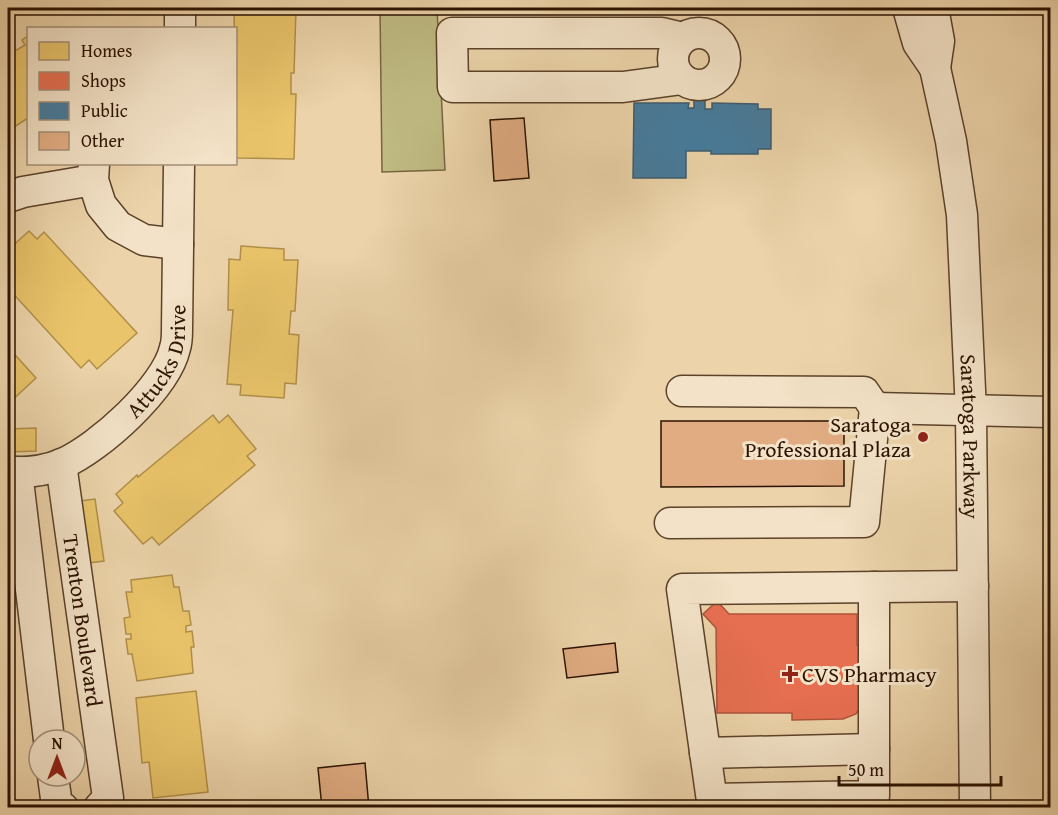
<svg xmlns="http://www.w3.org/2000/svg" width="1058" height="815" font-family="'Gentium Book Plus',serif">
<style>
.green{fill:#bfba82;stroke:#756641;stroke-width:1.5}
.homes{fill:#e9c46a;stroke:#b08f4a;stroke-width:1.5}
.shops{fill:#e76f51;stroke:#af5339;stroke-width:1.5}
.public{fill:#457b9d;stroke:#3d5c6e;stroke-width:1.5}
.building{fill:#e1ac82;stroke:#2b1200;stroke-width:1.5}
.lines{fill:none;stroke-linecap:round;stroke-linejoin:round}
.minor-casing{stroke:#5b422a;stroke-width:33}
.minor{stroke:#f3e2c7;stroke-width:30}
.poi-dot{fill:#8f2418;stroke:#f3e2c7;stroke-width:2}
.labels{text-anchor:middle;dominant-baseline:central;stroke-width:6;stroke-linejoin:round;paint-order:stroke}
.street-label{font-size:22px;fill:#2b1200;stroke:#f3e2c7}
.poi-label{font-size:22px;fill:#2b1200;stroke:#f3e2c7;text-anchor:end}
</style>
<rect width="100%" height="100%" fill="#ecd3a9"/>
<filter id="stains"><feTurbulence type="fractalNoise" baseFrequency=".00333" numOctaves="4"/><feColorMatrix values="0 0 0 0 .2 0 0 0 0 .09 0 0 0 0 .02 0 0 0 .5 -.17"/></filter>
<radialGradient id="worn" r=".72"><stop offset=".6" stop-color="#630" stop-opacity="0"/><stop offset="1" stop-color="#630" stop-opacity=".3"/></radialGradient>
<path class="green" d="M380,8H437L445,170L382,172Z"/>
<g class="homes">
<path d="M234,8H296L294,73H291V94H296L294,159L236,158Z"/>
<path d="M28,36V118L8,131V55L25,45L22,40Z"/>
<path d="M29,231L37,239L44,232L137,333L97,369L89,360L81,368L8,288V250Z"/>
<path d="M241,246L284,249V260H298L295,311H291L289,334L299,335L296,384L285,383L284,398L240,395L241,385L227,384L233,310H228L229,259L240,260Z"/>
<path d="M8,347L36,378L8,404Z"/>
<path d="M213,415L219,423L228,415L256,449L247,456L255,465L159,545L152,537L143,544L114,511L123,503L116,494L137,475L138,477Z"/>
<path d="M36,428V451L8,452V429Z"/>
<path d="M95,499L104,561L81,564L72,502Z"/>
<path d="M172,575L174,587H179L183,611H189L191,625L186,626V632L192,631L194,647H191L193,673L137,681L132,654H128L126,639H131V634H126L124,618L130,617L126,592H132L131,580Z"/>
<path d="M196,691L208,792L153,798L149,762L142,763L136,698Z"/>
</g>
<path class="shops" d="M717,601L729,614H857V645H864V702L856,714L843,719L792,720V713H717L716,628L703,614Z"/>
<path class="public" d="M694,90H705V109H712V103L758,104V109H771V149H758V154H711V151H686V178H633L634,103H689L688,108H694Z"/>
<g class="building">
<path d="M524,118L529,178L494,181L490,120Z"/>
<path d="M661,421H844V486L661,487Z"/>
<path d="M615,643L618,672L567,678L563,649Z"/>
<path d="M365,763L369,808H322L318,768Z"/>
</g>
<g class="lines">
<defs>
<g id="minor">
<path d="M908,8L918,43L935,68"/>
<path id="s1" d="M933,8L939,41L935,68L951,141L962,215L971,412L975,808"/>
<path d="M180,28V8"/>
<circle cx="699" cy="59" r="26"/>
<path d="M682,79L623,87H453L452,33H662L683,38"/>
<path d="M94,164L93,180L101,205L118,226L144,240L178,244"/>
<path d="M8,197L23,192L93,180"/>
<path d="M682,391L864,392L875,408"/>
<path id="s2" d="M61,464L108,798L99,808"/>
<path id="s3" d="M8,472C26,473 45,471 62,464C99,448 166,388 175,348C177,342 177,336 177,330L179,164"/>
<path d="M17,472L49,740"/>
<path d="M670,523L864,522L875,408L1050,412"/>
<path d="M874,749V587"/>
<path d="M705,753L874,749V796L712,799"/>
<path d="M53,776L57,806L63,808"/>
<path d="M713,808L682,589L973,586"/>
</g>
</defs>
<use href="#minor" class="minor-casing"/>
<use href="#minor" class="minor"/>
</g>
<g class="poi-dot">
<circle cx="923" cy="437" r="6"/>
<path d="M787 665h6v6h6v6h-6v6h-6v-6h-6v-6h6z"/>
</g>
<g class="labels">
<g class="street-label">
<text stroke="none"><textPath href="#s3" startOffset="202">Attucks Drive</textPath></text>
<text stroke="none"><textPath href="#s1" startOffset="432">Saratoga Parkway</textPath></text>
<text stroke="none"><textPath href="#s2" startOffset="158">Trenton Boulevard</textPath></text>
</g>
<g class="poi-label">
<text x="911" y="424">Saratoga<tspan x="911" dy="25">Professional Plaza</tspan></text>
<text x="802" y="674" text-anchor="start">CVS Pharmacy</text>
</g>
</g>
<rect width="1058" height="815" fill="none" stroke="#ecd3a9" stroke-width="30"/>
<rect x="9" y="9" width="1040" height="797" fill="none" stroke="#2b1200" stroke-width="3"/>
<rect x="15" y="15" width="1028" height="785" fill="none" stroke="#2b1200" stroke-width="1.5"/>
<rect x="27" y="27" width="210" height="138" fill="#f3e2c7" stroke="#a38f77" stroke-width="1.5"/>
<rect x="39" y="42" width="30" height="18" fill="#e9c46a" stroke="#a38f77" stroke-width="1.5"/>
<text x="81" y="57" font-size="18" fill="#2b1200">Homes</text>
<rect x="39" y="72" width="30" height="18" fill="#e76f51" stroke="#a38f77" stroke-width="1.5"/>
<text x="81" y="87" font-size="18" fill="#2b1200">Shops</text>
<rect x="39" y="102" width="30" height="18" fill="#457b9d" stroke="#a38f77" stroke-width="1.5"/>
<text x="81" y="117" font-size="18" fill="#2b1200">Public</text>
<rect x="39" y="132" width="30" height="18" fill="#e1ac82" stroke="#a38f77" stroke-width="1.5"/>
<text x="81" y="147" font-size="18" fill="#2b1200">Other</text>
<g transform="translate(57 758)"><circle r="28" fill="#f3e2c7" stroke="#a38f77" stroke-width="1.5"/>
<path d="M0-4.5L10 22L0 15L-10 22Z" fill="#8f2418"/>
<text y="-9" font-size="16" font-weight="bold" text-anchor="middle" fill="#2b1200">N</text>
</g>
<path d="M839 776v9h162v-9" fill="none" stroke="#2b1200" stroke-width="3"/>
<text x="848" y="776" font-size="18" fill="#2b1200" stroke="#f3e2c7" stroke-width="4.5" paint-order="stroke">50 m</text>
<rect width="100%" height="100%" filter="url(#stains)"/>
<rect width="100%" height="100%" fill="url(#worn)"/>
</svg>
